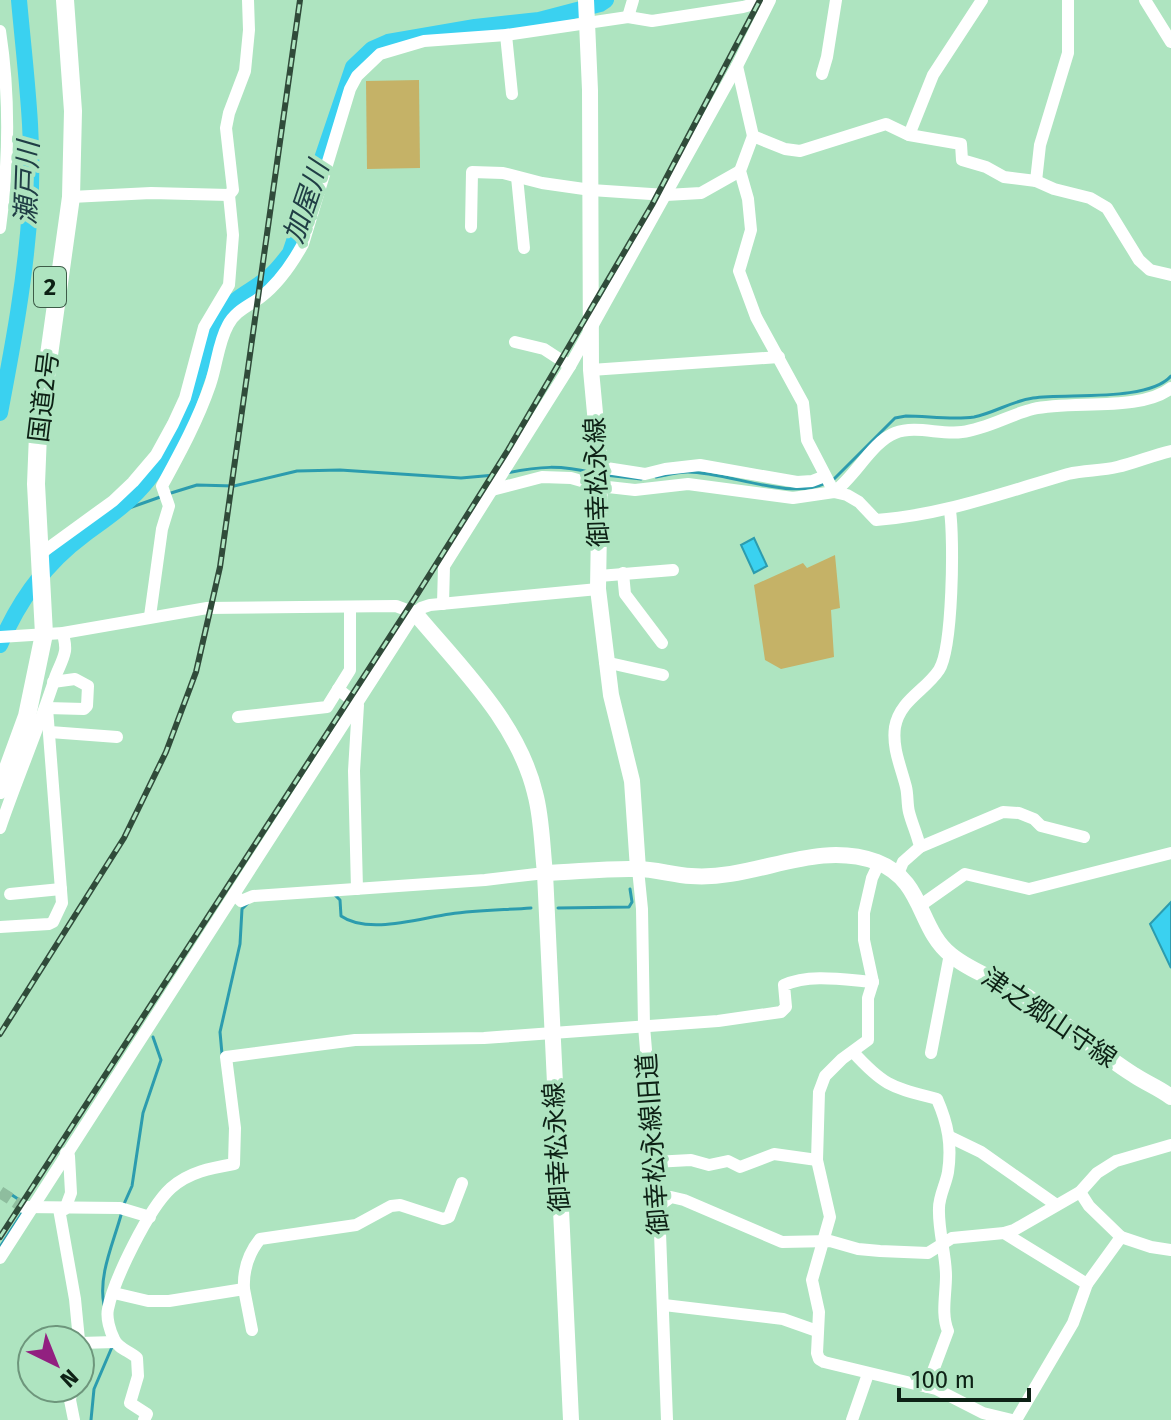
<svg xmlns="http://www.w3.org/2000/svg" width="1171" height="1420" font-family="'Fira Sans','Noto Sans JP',sans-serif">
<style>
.green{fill:#c5b267}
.water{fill:#3ad1f0;stroke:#2c9cae;stroke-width:2}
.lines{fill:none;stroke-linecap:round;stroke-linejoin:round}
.stream{stroke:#2c9cae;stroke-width:3}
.river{stroke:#3ad1f0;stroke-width:16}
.minor-tunnel{stroke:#8ebd9e;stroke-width:12;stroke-dasharray:12 6;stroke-linecap:butt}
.minor{stroke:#fff;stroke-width:12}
.major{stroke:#fff;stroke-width:16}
.highway{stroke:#fff;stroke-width:18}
.rail-casing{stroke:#304b3a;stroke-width:6}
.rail{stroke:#aee4c0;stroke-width:3;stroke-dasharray:9;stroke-linecap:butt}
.labels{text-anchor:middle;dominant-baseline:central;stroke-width:8;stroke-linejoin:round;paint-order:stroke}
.shield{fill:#aee4c0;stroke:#3d5c48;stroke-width:2}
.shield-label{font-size:24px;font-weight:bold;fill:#0d2115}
.street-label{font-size:26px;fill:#0d2115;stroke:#aee4c0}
.water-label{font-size:28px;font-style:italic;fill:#203e45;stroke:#aee4c0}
</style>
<rect width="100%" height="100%" fill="#aee4c0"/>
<g class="green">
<path d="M419,80L420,168L367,169L366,81Z"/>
<path d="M835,555L840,608L831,610L834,657L781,669L765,660L754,585L803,563L807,568Z"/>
</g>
<g class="water">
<path d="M754,538L767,566L754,573L741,545Z"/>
<path d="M1171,902V968L1150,924Z"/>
</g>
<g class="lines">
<g class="stream">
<path d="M507,473C540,466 560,465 594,473"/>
<path d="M605,475L641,479"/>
<path d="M656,477C667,475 678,472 688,472C729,472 789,501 826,483"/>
<path d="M833,480L895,418L906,416C927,416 952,420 974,417C994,413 1012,401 1033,398C1068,393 1148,402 1171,376"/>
<path d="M171,493L197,485L234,486L297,471L340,470L461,478L495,475"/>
<path d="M118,512L163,496"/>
<path d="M335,895L340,900L341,916C368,935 420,918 450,914C477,910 504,910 531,908"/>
<path d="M558,908L629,907L632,902L630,889"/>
<path d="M222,1054L220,1032L240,944L242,909L248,903"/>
<path d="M9,1193L24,1203"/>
<path d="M124,1204L132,1186L143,1113L161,1060L153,1037"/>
<path d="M0,1247L24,1210"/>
<path d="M104,1305C98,1276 113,1244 121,1215"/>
<path d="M91,1420L94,1389L112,1347"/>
</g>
<g class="river">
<path d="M0,413C13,345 26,276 30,207C35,139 25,68 19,0"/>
<path d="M0,645C18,602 46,563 84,535C107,518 130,503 148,480C189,427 193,376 220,319C231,297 252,292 270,276C277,270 284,261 290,253L353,67L372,49L388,42L475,27L539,20L600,4L606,0"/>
</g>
<path class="minor-tunnel" d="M0,1192L23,1207"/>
<g class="minor">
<path d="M1145,0L1171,42"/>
<path d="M628,17L633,0"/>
<path d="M0,31C10,96 9,163 0,228"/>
<path d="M506,35L512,94"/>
<path d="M737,66L753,136"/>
<path d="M822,74L827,57L836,0"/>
<path d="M909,135L933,75L982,0"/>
<path d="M517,177L524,248"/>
<path d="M1036,181L1040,145L1068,53V0"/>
<path d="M71,197L151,193L229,195"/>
<path d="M471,227L472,172L503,173L542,183L591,190L666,195L701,193L740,171"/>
<path d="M515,342L544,349L570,366"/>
<path d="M591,370L779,357"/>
<path d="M600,467L645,474L665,469L700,465L797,482L812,481L825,476"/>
<path d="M492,490L542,477L571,478L599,486L635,490L688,484L793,498L834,492L847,495L859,502L876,520C943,515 1003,493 1068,474C1085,470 1101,471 1117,467C1135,463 1153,455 1171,451"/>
<path d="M834,492L807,440L803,403L756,317L739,271L751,230L748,199L740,171L753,136L785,149L800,151L886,124L909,135L961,144L962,160L986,167L1004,177L1036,181L1054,189L1090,198L1107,208L1139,260L1150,270L1171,275"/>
<path d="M834,492C854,478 873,441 895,433C916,425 940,435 962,432C987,429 1009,415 1033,409C1071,400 1141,412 1171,388"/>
<path d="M40,554L113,501L133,482L156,455L173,424L185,398L204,327L229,285L233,235L229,195L233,190L226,128L229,113L245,71L249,30L248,0"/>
<path d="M623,573L625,594L662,643"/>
<path d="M599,576L673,570"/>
<path d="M443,604L444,566L570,366L737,66L770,0"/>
<path d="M150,616L162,529L169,506L162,486C180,453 198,420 210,385C217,365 218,343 228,325C235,311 249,306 261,297C279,283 292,264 303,244L350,89L357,76L380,54L424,41L506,35L628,17L652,21L743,7L769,0"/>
<path d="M0,637L63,633L207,608L396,606L415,613"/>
<path d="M605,662L663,675"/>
<path d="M338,689L358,705L354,771L357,889"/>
<path d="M47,708L84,709L87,706L88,686L75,679L53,682"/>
<path d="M238,717L327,707L350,670V609"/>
<path d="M50,732L117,737"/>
<path d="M0,828C17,778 38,730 54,681C57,670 63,662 65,651C66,645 64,639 63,633"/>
<path d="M920,847L1003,812L1019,813L1034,819L1041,826L1084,837"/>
<path d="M879,863L872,878L864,913V940L873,982L868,998V1040L842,1059L825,1076L819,1092L817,1160L830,1217L812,1280L819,1312L817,1353L819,1359L824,1362L936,1389L983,1413L1012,1420"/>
<path d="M638,869L642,909L644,1026L659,1206L667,1420"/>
<path d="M898,874L903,862L920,847C917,834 912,824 909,812C907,804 908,795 906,787C901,767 892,748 895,727C900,700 925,691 939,670C953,648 954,538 950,511"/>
<path d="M10,894L61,889"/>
<path d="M234,894L241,901L253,896L485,880L545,873"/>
<path d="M921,905L965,874L1029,889L1171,853"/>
<path d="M0,927L49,924L53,922L62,903L47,708"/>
<path d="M853,1052C885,1087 892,1087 937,1099C948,1124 952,1145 948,1172C946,1184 939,1196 939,1208C938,1231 946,1254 946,1276C946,1295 941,1314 948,1331L927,1387"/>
<path d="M931,1053L950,954"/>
<path d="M950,1137L981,1152L1055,1204"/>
<path d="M654,1162L691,1160L709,1165L728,1161L740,1167L774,1154L817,1160"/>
<path d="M1080,1192L1089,1206L1121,1237"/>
<path d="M659,1206L671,1197L684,1200L782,1242L830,1241L858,1249L880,1251L928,1253L952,1238L1004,1233L1014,1230L1080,1192L1097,1173L1116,1161L1171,1145"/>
<path d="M23,1207L120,1208L150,1217"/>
<path d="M59,1209L75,1299L79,1340"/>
<path d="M65,1209L71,1193L69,1156L66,1153"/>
<path d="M1004,1233L1087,1284L1073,1323L1016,1420"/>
<path d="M0,1258L415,613L421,608L430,605L598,589"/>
<path d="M1087,1284L1121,1237L1151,1247L1171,1250"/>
<path d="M244,1289C243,1271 248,1254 260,1239L356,1225L391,1206L400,1205L443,1219L449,1217L462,1183"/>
<path d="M114,1293L148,1301H169L244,1289L252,1330"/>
<path d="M664,1305L783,1319L817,1331"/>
<path d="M80,1343L115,1342"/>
<path d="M72,1388L70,1400L74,1420"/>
<path d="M144,1420L147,1414L130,1403L138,1376L137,1358C130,1351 118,1349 114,1339C110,1331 106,1318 108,1309C114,1279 149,1208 171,1188C189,1172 211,1168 234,1164L235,1128L226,1057L355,1040L484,1038L718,1021L781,1012L786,1007L784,985C810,973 846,980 873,982"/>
<path d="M852,1420L868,1374"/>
</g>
<g class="major">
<path d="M586,0L590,90L591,370L600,467L598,589L611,695L632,781L638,869"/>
<path d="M415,613C460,667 518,722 535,793C542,818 542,847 545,873L571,1420"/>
<path d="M545,873C576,872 606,868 637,869C655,869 673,875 691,876C755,881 814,839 877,862C924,880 918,929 951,955C973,973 1002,981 1026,996C1063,1021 1096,1051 1134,1075C1146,1083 1159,1088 1171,1097"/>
</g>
<path class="highway" d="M0,790L27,716L44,634L36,484L38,434L71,197L73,111L65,0"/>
<defs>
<g id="rail">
<path d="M0,1034L124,838L166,752L196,672L220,567L300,0"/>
<path d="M0,1237L413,601L508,450L652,205L760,0"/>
</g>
</defs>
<use href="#rail" class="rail-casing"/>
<use href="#rail" class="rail"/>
</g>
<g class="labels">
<rect class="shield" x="34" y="267" width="32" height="40" rx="6"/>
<g class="shield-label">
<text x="50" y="287">2</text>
</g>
<g class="street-label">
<text transform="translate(44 397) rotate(-83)">国道2号</text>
<text transform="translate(597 482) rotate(-92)">御幸松永線</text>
<text transform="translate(1049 1018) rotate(34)">津之郷山守線</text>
<text transform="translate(653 1144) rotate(-94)">御幸松永線旧道</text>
<text transform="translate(557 1147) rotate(-93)">御幸松永線</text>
</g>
<g class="water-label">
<text transform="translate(27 183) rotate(-88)">瀬戸川</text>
<text transform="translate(306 202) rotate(-71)">加屋川</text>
</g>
</g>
<g transform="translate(56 1364) rotate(137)"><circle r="38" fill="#aee4c0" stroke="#6e967c" stroke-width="2"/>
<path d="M0-6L14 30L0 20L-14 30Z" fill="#922080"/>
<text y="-12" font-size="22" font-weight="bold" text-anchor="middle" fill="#0d2115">N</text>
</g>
<path d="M899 1388v12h130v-12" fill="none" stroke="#0d2115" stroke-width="4"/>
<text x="911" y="1388" font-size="24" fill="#0d2115" stroke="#aee4c0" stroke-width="6" paint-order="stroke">100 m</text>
</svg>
